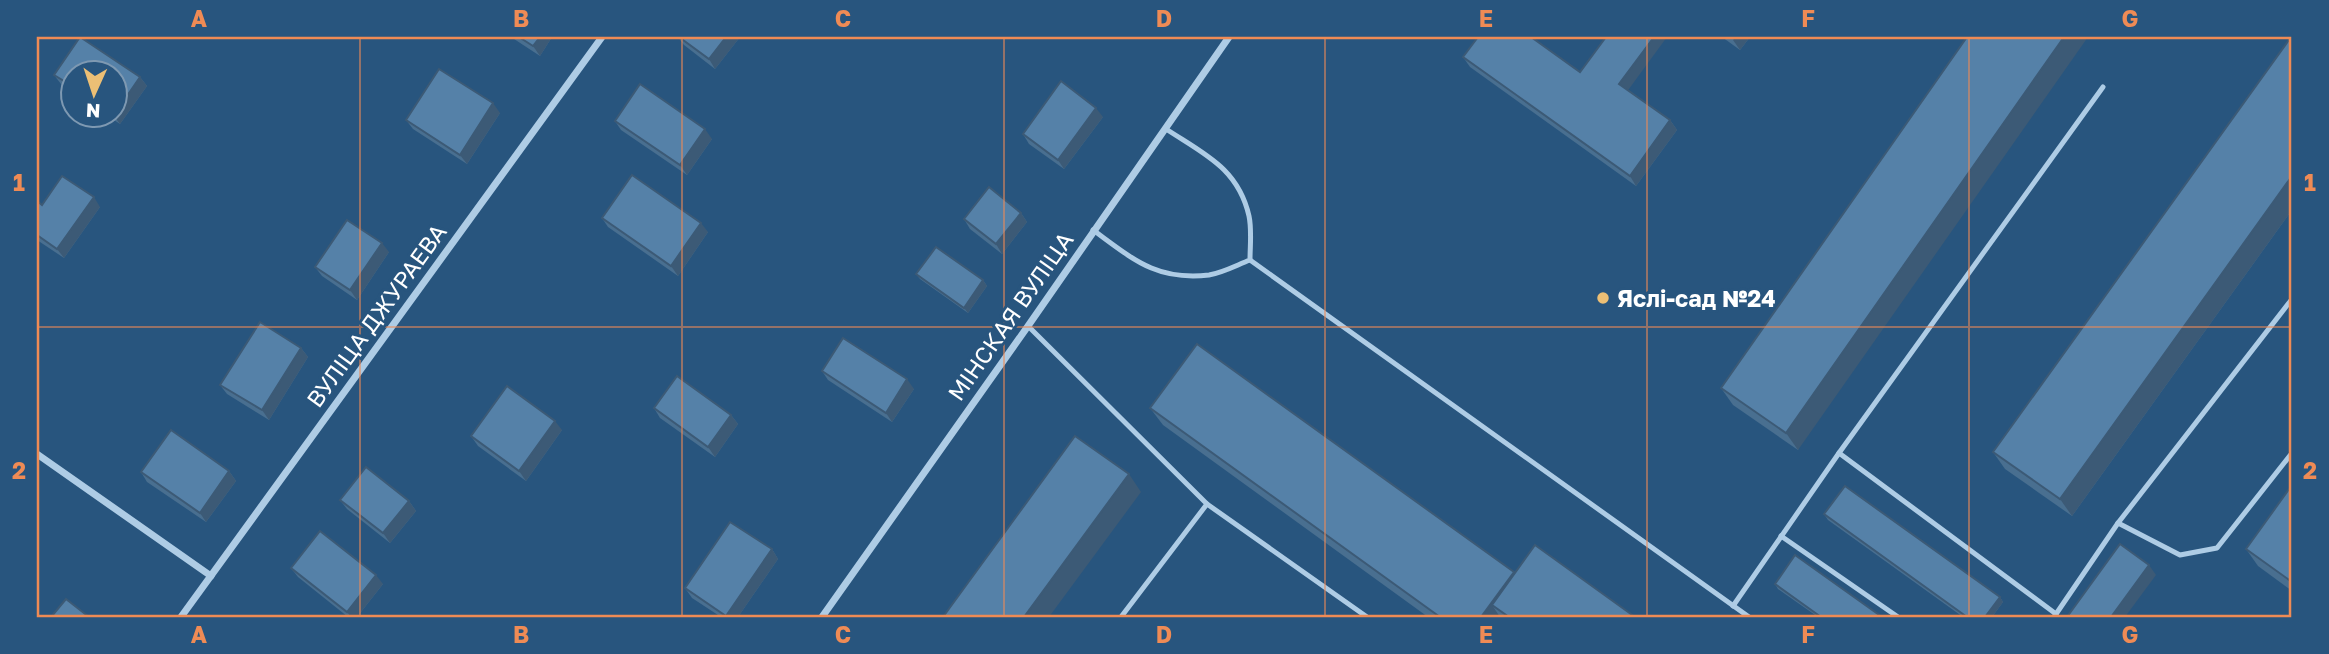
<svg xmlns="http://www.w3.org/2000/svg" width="2329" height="654" font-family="'Golos Text',sans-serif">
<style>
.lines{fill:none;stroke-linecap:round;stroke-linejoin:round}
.service{stroke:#aecce5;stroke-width:5}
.minor{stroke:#aecce5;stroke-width:7}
.wall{fill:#496f90}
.shaded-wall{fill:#3c5a76}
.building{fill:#5581a8;stroke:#3c5a76;stroke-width:2}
.grid{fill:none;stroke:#ef8b55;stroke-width:2;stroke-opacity:0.55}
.poi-dot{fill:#ecbf75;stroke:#28557e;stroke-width:2.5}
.labels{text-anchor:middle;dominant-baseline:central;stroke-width:6;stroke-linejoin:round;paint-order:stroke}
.poi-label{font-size:23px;font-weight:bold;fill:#fff;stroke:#28557e;text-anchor:start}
.street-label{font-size:23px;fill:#fff;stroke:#28557e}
.neatline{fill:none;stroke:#ef8b55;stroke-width:2.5}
.grid-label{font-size:23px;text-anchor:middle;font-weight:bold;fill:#ef8b55}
</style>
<rect width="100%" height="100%" fill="#28557e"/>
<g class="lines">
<g class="service">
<path d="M1093,230C1133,259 1156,281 1209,275C1222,273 1237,265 1250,260C1250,246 1252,230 1249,216C1238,168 1204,154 1166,129"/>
<path d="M1250,260L1749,617"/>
<path d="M1028,326L1207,504L1367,617"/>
<path d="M1839,453L2056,614"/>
<path d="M2118,523L2180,555L2217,548L2292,453"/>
<path d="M1781,536L1898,617"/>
<path d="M1733,606L1839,453L2103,87"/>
<path d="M1121,617L1207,504"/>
<path d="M2054,617L2118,523L2292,299"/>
</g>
<g class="minor">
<path d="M37,454L211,576"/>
<path d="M181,617L602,37"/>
<path d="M822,617L1028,326L1229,37"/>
</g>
</g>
<g class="wall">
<path d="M80,37L140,77L147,86L120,124L108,116H116V74H74V92L61,84L54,75Z"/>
<path d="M511,37H552L540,56Z"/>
<path d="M678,37H740L715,69L684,45Z"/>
<path d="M1722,37H1750L1740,50Z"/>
<path d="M1967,37L1798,450L1733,405L1721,388Z"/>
<path d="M2292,38V210L2072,516L2005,469L1993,452Z"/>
<path d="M1463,57L1580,72L1628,90L1670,120L1677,130L1636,186L1470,67Z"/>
<path d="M500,113L467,164L413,129L406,120Z"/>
<path d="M1103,117L1064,169L1029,144L1023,134Z"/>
<path d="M615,121L712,139L687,175L621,130Z"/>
<path d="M37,201L42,205L100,207L64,258L37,240Z"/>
<path d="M1021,213L1027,222L1002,254L970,229L964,219Z"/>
<path d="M602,218L708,232L678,276L608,227Z"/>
<path d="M389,252L357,300L322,276L315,267Z"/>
<path d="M916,274L983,280L987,286L968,313L920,279Z"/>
<path d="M301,348L308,357L269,420L227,394L220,385Z"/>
<path d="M822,371L914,389L892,422L828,380Z"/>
<path d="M654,408L731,415L738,424L715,457L660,418Z"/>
<path d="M1150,408L1515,573L1635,617H1428L1163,425Z"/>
<path d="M562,430L526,481L478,446L471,436Z"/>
<path d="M229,471L236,481L206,522L147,482L141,472Z"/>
<path d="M2292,485V591L2258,566L2246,549Z"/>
<path d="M340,500L409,501L416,511L390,543L347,509Z"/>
<path d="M1824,514L2000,597L2003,602L1992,617H1963L1828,520Z"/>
<path d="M772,549L778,559L738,617H721L692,598L685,588Z"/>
<path d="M291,568L383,584L357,617H348L298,577Z"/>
<path d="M1775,584L1882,617H1818L1778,589Z"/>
</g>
<g class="shaded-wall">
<path d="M540,37H552L540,56L533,46Z"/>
<path d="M726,37H740L715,69L709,59Z"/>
<path d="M1654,37H1667L1626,93L1619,84Z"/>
<path d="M1736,37H1750L1740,50L1733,40Z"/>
<path d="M2064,37H2088L1798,450L1786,433Z"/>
<path d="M140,77L147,86L120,124L114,116H116V112Z"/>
<path d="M493,103L500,113L467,164L460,155Z"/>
<path d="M1096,108L1103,117L1064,169L1058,160Z"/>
<path d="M1670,120L1677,130L1636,186L1630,176Z"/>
<path d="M705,129L712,139L687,175L680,165Z"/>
<path d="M2292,176V210L2072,516L2060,499Z"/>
<path d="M94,197L100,207L64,258L57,249Z"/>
<path d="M1021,213L1027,222L1002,254L996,244Z"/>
<path d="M701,223L708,232L678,276L671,266Z"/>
<path d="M382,243L389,252L357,300L350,290Z"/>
<path d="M983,280L987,286L968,313L964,308Z"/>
<path d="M301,348L308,357L269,420L262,410Z"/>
<path d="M907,379L914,389L892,422L886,413Z"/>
<path d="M731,415L738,424L715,457L708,447Z"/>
<path d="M555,421L562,430L526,481L519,471Z"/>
<path d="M229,471L236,481L206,522L200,513Z"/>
<path d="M1129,474L1141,492L1049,617H1024Z"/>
<path d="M409,501L416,511L390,543L383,533Z"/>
<path d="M772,549L778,559L738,617H727L726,616Z"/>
<path d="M2149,565L2156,575L2125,617H2111Z"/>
<path d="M1514,572L1526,589L1492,605L1500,617H1481Z"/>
<path d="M376,575L383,584L357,617H351L347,612Z"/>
<path d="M2000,597L2003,602L1992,617H1985Z"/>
</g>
<g class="building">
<path d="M80,37L140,77L116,112V74H74V87L54,75Z"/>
<path d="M519,37H540L533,46Z"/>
<path d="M679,37H726L709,59Z"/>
<path d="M1478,37H1531L1580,72L1606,37H1654L1619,84L1670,120L1630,176L1463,57Z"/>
<path d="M1967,37H2064L1786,433L1721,388Z"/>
<path d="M2291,37L2292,38V176L2060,499L1993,452Z"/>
<path d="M439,69L493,103L460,155L406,120Z"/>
<path d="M1061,81L1096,108L1058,160L1023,134Z"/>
<path d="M640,84L705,129L680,165L615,121Z"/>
<path d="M632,175L701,223L671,266L602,218Z"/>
<path d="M62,176L94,197L57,249L37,235V201L42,205Z"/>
<path d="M989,187L1021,213L996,244L964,219Z"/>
<path d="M347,220L382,243L350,290L315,267Z"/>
<path d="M936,247L983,280L964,308L916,274Z"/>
<path d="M260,322L301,348L262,410L220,385Z"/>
<path d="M843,338L907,379L886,413L822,371Z"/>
<path d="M1197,344L1514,572L1481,617H1440L1150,408Z"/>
<path d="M677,376L731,415L708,447L654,408Z"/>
<path d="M507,386L555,421L519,471L471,436Z"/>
<path d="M171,430L229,471L200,513L141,472Z"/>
<path d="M1075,436L1129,474L1024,617H943Z"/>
<path d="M366,467L409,501L383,533L340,500Z"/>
<path d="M2292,485V582L2246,549Z"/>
<path d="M1845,486L2000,597L1985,617H1967L1824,514Z"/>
<path d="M730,522L772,549L726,616L685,588Z"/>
<path d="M320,531L376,575L347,612L291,568Z"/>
<path d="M2120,544L2149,565L2111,617H2067Z"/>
<path d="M1535,545L1635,617H1509L1492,605Z"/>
<path d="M1795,555L1882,617H1821L1775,584Z"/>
<path d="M66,599L89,617H51Z"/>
</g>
<path class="grid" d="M360,37V617M682,37V617M1004,37V617M1325,37V617M1647,37V617M1969,37V617M37,327H2292"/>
<circle class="poi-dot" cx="1603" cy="298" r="7"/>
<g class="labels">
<g class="poi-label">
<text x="1617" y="298">Яслі-сад №24</text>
</g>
<g class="street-label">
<text transform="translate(376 315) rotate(-54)">ВУЛІЦА ДЖУРАЕВА</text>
<text transform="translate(1010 316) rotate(-55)">МІНСКАЯ ВУЛІЦА</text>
</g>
</g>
<rect width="2329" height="654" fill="none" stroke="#28557e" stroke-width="77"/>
<g transform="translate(94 94) rotate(183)"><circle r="33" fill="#28557e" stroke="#7e99b2" stroke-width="2"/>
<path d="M0-5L12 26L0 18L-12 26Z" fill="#ecbf75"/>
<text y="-10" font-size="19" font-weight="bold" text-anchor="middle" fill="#ffffff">N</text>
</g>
<rect x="38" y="38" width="2252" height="578" class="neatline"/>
<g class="grid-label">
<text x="199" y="27">A</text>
<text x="521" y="27">B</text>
<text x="843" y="27">C</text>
<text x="1164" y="27">D</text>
<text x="1486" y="27">E</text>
<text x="1808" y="27">F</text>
<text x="2130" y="27">G</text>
<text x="19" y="191">1</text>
<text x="2310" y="191">1</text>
<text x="19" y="479">2</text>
<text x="2310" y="479">2</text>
<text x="199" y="643">A</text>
<text x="521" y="643">B</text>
<text x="843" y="643">C</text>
<text x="1164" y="643">D</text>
<text x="1486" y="643">E</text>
<text x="1808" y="643">F</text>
<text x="2130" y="643">G</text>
</g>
</svg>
